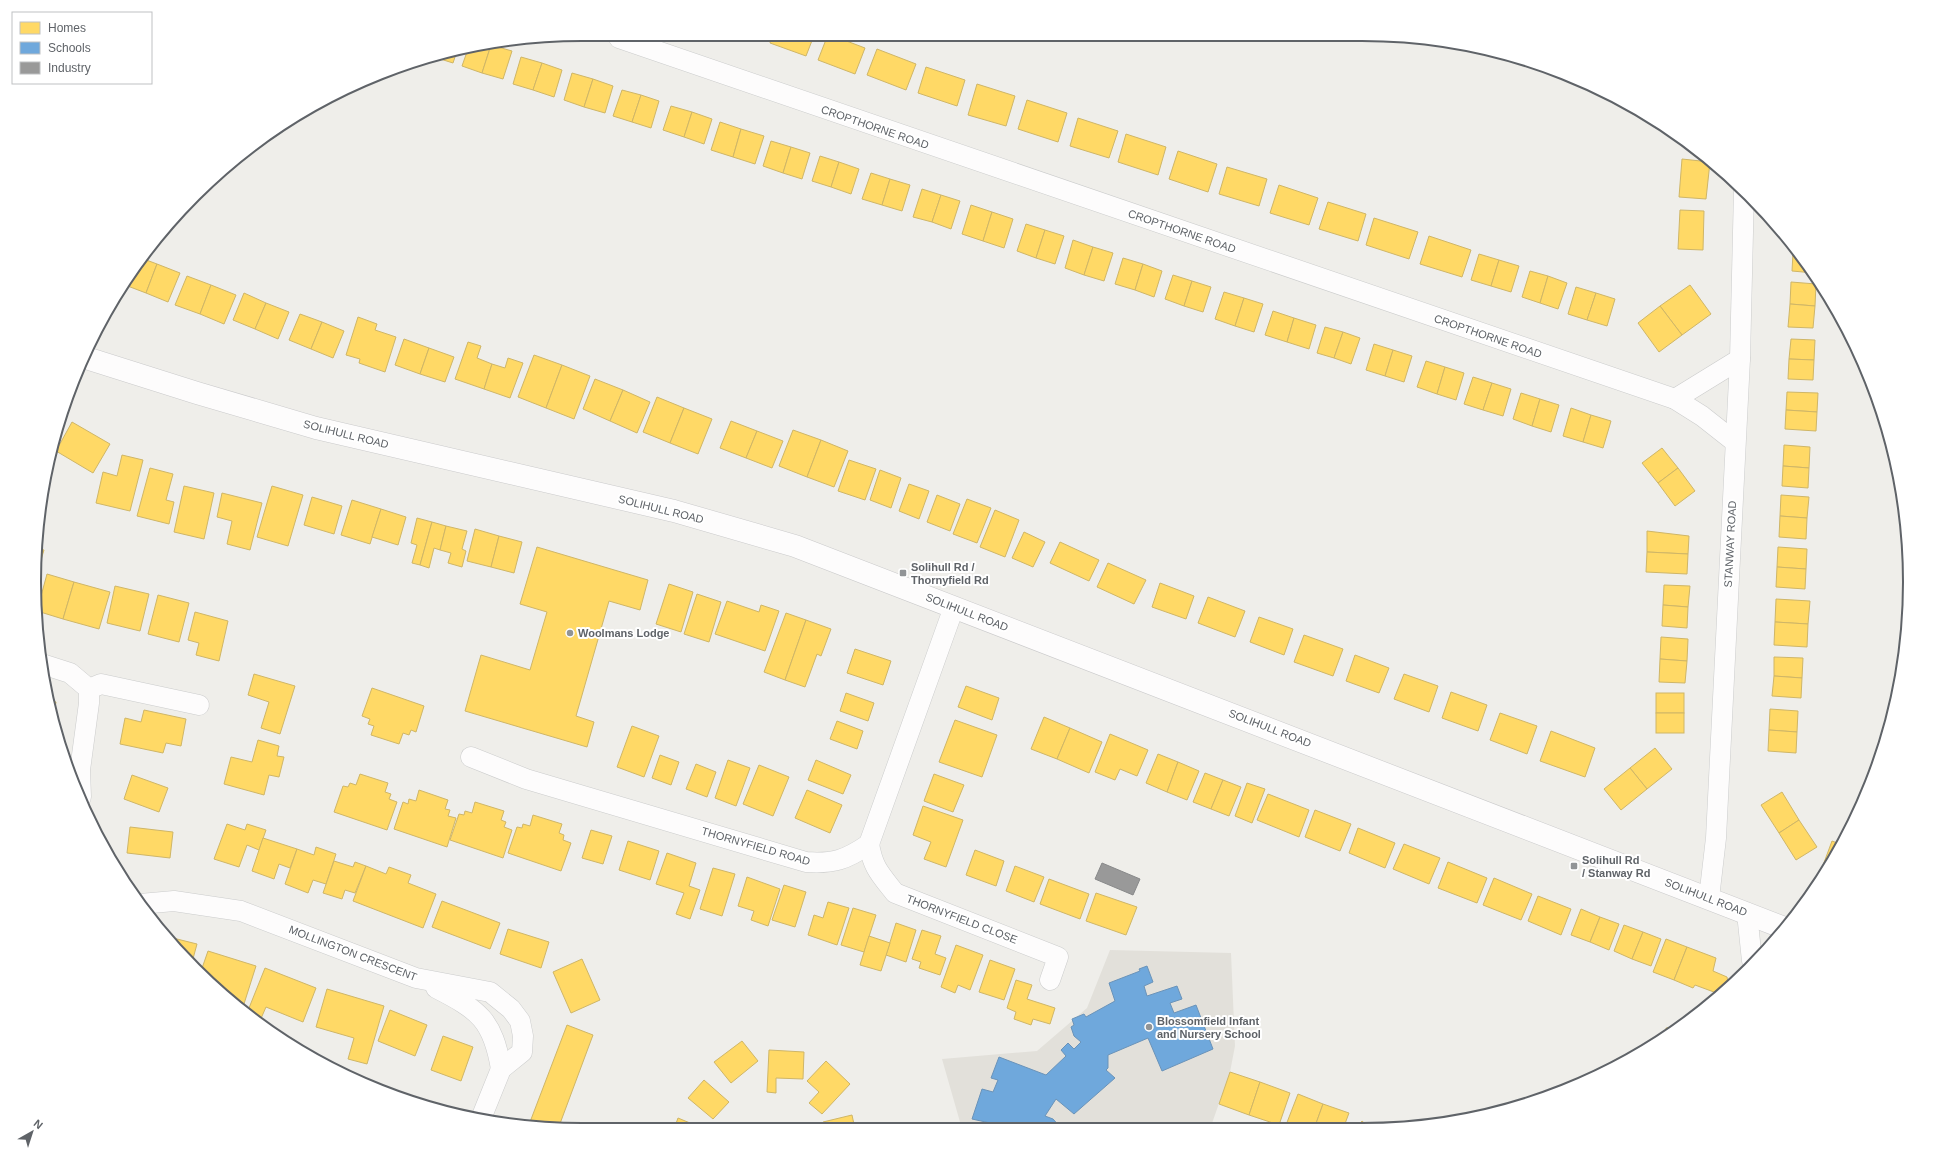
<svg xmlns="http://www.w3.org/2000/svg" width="1944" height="1164" font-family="Arial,sans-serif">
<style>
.education{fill:#e2e0da}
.homes{fill:#ffd966;stroke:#cfb667}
.schools{fill:#6fa8dc;stroke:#6a93b9}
.industry{fill:#999;stroke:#88898a}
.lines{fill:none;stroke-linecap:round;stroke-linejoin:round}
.street-casing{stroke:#cbcccc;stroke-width:21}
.secondary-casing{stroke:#cacacb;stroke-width:23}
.street{stroke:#fdfcfc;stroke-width:20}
.secondary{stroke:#fdfcfc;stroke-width:22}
.poi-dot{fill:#919496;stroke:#fff;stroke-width:1.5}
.labels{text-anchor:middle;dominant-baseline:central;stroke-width:4;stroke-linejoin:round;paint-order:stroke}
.street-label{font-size:11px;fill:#5f6368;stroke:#fff}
.poi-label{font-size:11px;font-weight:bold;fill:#5f6368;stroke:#fff;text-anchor:start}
.rim{fill:none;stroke:#5f6368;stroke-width:2}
</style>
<rect width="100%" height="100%" fill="#efeeea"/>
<path class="education" d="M1110,950L1231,953L1235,1046L1230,1072L1210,1129H962L942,1059L1037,1051L1087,1008Z"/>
<g class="homes">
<path d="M827,37H836L865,48L855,74L818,60Z"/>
<path d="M771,38H813L806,56L770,43Z"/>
<path d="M489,44L491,45L482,73L462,66L468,49Z"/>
<path d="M491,45L512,51L503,79L482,73Z"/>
<path d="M877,49L916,64L906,90L867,75Z"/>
<path d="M457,51L453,63L434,57Z"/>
<path d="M521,57L542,63L533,90L513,84Z"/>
<path d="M542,63L562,70L554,97L533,90Z"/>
<path d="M926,67L965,80L957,106L918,93Z"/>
<path d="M572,73L593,79L584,107L564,100Z"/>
<path d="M593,79L613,86L605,113L584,107Z"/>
<path d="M977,84L1015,96L1006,126L968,115Z"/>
<path d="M622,90L641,95L632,122L613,116Z"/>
<path d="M641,95L659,101L651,128L632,122Z"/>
<path d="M1027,100L1067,113L1058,142L1018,129Z"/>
<path d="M671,106L692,112L684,137L663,130Z"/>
<path d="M692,112L712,119L704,144L684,137Z"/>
<path d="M1078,118L1118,131L1109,158L1070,146Z"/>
<path d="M720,122L741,129L733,157L711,150Z"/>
<path d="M741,129L764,136L755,164L733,157Z"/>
<path d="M1126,134L1166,147L1158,175L1118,162Z"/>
<path d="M771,141L791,147L783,173L763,166Z"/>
<path d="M791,147L810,153L802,179L783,173Z"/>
<path d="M1178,151L1217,164L1208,192L1169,179Z"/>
<path d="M820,156L839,162L831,187L812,181Z"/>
<path d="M1682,159L1710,162L1706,199L1679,197Z"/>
<path d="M839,162L859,169L851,194L831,187Z"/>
<path d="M1227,167L1267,179L1259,206L1219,194Z"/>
<path d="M871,173L890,179L882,205L862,199Z"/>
<path d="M890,179L910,185L902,211L882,205Z"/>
<path d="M1279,185L1318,198L1309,225L1270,213Z"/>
<path d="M922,189L941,195L932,222L913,217Z"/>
<path d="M941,195L960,201L951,229L932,222Z"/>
<path d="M1328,202L1366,214L1358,241L1319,229Z"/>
<path d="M971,205L992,212L983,241L962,234Z"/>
<path d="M1680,210L1704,211L1703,250L1678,249Z"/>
<path d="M992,212L1013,219L1004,248L983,241Z"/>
<path d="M1374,218L1418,232L1409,259L1366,245Z"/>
<path d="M1026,224L1045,230L1036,258L1017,251Z"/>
<path d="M1045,230L1064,236L1055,264L1036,258Z"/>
<path d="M1429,236L1471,250L1462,277L1420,264Z"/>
<path d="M1073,240L1093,247L1084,275L1065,268Z"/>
<path d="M1093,247L1113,253L1104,281L1084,275Z"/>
<path d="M1793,253H1797L1814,273L1792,271Z"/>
<path d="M1479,254L1499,260L1491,286L1471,280Z"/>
<path d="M141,258L157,264L146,293L125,285Z"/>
<path d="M1123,258L1143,264L1135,290L1115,284Z"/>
<path d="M1499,260L1519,266L1511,292L1491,286Z"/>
<path d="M157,264L180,273L168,302L146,293Z"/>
<path d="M1143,264L1162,271L1154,297L1135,290Z"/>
<path d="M1530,271L1548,276L1540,303L1522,297Z"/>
<path d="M1173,275L1192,281L1184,306L1165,299Z"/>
<path d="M187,276L211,285L200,314L175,305Z"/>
<path d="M1548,276L1567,283L1558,309L1540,303Z"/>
<path d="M1192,281L1211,287L1203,312L1184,306Z"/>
<path d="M1791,282L1816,284L1815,306L1790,304Z"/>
<path d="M211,285L236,295L224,324L200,314Z"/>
<path d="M1690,285L1711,314L1682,335L1660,306Z"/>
<path d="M1576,287L1596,293L1587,320L1568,314Z"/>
<path d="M1224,292L1244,298L1235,326L1215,319Z"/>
<path d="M244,293L266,303L255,329L233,320Z"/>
<path d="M1596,293L1615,299L1607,326L1587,320Z"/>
<path d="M1244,298L1263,304L1254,332L1235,326Z"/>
<path d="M266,303L289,312L278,339L255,329Z"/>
<path d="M1790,304L1815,306L1813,328L1788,327Z"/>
<path d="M1660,306L1682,335L1659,352L1638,323Z"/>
<path d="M1273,311L1294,318L1287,342L1265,335Z"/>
<path d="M300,314L322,322L311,349L289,340Z"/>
<path d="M358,317L377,324L375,330L396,337L385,372L359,363L360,359L346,355Z"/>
<path d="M1294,318L1316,325L1309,349L1287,342Z"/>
<path d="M322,322L344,331L333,358L311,349Z"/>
<path d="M1325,327L1343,332L1334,358L1317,353Z"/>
<path d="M1343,332L1360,338L1351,364L1334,358Z"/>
<path d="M404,339L429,348L420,374L395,365Z"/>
<path d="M1791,339L1815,340L1814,360L1789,359Z"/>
<path d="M468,342L481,346L477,358L492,364L484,389L455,379Z"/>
<path d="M1374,344L1393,350L1385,376L1366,370Z"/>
<path d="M429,348L454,357L445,382L420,374Z"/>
<path d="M1393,350L1412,356L1404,382L1385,376Z"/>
<path d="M534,355L562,365L546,408L518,397Z"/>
<path d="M508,358L523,363L510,398L484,389L492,364L505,368Z"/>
<path d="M1789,359L1814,360L1813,380L1788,379Z"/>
<path d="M1426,361L1445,367L1437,394L1417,387Z"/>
<path d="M562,365L590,376L574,419L546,408Z"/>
<path d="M1445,367L1464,373L1456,400L1437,394Z"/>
<path d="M1473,377L1492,383L1483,410L1464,404Z"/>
<path d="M595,379L623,390L610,421L583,409Z"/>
<path d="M1492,383L1511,389L1503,416L1483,410Z"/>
<path d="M623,390L650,402L637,433L610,421Z"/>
<path d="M1787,392L1818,393L1817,412L1786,410Z"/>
<path d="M1521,393L1540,399L1532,426L1513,419Z"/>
<path d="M657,397L684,408L670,443L643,432Z"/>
<path d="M1540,399L1559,405L1551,432L1532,426Z"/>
<path d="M684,408L712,419L698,454L670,443Z"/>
<path d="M1571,408L1591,415L1583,442L1563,436Z"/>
<path d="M1786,410L1817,412L1816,431L1785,429Z"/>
<path d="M1591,415L1611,421L1603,448L1583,442Z"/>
<path d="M731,421L757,431L746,458L720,448Z"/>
<path d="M72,422L110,444L93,473L56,451Z"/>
<path d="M793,430L821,440L807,477L779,466Z"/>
<path d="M757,431L783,441L772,468L746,458Z"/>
<path d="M821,440L848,451L834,487L807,477Z"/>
<path d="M1784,445L1810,447L1809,468L1783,466Z"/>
<path d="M1662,448L1678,468L1658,483L1642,463Z"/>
<path d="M122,455L143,460L130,511L96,503L103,472L117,476Z"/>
<path d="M849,460L876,469L865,500L838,491Z"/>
<path d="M1783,466L1809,468L1808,488L1782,486Z"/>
<path d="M150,468L173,474L166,500L174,502L169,524L137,516Z"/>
<path d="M1678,468L1695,491L1675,506L1658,483Z"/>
<path d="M880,470L901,478L891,508L870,500Z"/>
<path d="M909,484L929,491L919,519L899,511Z"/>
<path d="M184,486L214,493L204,539L174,532Z"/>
<path d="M272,486L303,495L288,546L257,537Z"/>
<path d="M222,493L262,503L250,550L227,544L232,521L217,517Z"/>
<path d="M937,495L960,504L950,531L927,522Z"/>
<path d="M1781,495L1809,497L1807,518L1780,516Z"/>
<path d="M312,497L342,506L334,534L304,525Z"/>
<path d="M967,499L991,508L977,543L953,534Z"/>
<path d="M352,500L381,509L370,544L341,535Z"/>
<path d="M381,509L406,517L398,545L372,537Z"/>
<path d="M995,510L1019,520L1005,557L980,547Z"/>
<path d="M1780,516L1807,518L1806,539L1779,537Z"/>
<path d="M417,518L432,522L420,565L412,563L417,545L411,543Z"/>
<path d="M432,522L446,526L440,550L434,548L429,568L420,565Z"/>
<path d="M446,526L467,531L462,549L466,551L462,567L448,563L451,553L440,550Z"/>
<path d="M475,529L499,536L491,567L467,561Z"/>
<path d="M1647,531L1689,536L1688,554L1647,552Z"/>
<path d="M1024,532L1045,542L1033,567L1012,558Z"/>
<path d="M499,536L522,542L514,573L491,567Z"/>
<path d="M1060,542L1099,560L1089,581L1050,563Z"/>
<path d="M537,547L648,580L640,610L609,601L576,716L594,722L587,747L465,711L481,655L530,670L547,612L520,604Z"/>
<path d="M1778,547L1807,549L1806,569L1777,567Z"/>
<path d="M36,548L44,550L34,583V582Z"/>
<path d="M1647,552L1688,554L1687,574L1646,572Z"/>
<path d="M1108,563L1146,580L1134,604L1097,587Z"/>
<path d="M1777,567L1806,569L1805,589L1776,587Z"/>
<path d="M47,574L74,582L63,619L37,611Z"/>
<path d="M74,582L110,592L99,629L63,619Z"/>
<path d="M1160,583L1194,596L1186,619L1152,607Z"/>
<path d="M669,584L693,592L681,632L656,624Z"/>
<path d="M1664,585L1690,586L1688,607L1663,605Z"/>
<path d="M115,586L149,594L140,631L107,623Z"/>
<path d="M697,594L721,602L709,642L684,634Z"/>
<path d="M158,595L189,603L179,642L148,634Z"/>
<path d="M1208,597L1245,611L1235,637L1198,623Z"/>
<path d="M1776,599L1810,601L1808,624L1775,622Z"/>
<path d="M727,601L759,612L761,605L779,611L765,651L715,634Z"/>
<path d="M1663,605L1688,607L1687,628L1662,626Z"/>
<path d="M195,612L228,621L219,661L196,655L199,643L188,640Z"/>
<path d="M786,613L806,620L785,680L764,672Z"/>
<path d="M1259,617L1293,629L1284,655L1250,642Z"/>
<path d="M806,620L831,629L821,656L817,654L805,687L785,680Z"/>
<path d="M1775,622L1808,624L1807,647L1774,645Z"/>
<path d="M1304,635L1343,649L1333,676L1294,662Z"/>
<path d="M1661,637L1688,639L1687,661L1660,659Z"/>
<path d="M855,649L891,661L883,685L847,673Z"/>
<path d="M1355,655L1389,668L1379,693L1346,681Z"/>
<path d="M1774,657L1803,658L1802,678L1774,676Z"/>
<path d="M1660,659L1687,661L1685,683L1659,682Z"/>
<path d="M254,674L295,686L280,734L261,728L269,702L248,695Z"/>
<path d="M1404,674L1438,686L1429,712L1394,699Z"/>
<path d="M1774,676L1802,678L1801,698L1772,696Z"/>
<path d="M966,686L999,698L992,720L958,707Z"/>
<path d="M372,688L424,706L416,732L411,730L409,735L403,733L399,744L371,735L374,726L368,724L370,719L362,716Z"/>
<path d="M1451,692L1487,705L1478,731L1442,718Z"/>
<path d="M846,693L874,703L868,721L840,711Z"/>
<rect x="1656" y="693" width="28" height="20"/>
<path d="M47,700L56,702L53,719Z"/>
<path d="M1770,709L1798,711L1797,732L1769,730Z"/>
<path d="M144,710L186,719L181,746L166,743L163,753L120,744L125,718L141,722Z"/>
<path d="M1500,713L1537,726L1527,754L1490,740Z"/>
<rect x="1656" y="713" width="28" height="20"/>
<path d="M1044,717L1070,728L1057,759L1031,749Z"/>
<path d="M955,720L997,735L982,777L939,762Z"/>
<path d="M837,721L863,731L857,749L830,739Z"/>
<path d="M632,726L659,736L644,777L617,767Z"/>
<path d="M1070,728L1102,742L1089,773L1057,759Z"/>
<path d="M1769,730L1797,732L1796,753L1768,751Z"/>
<path d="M1551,731L1595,748L1585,777L1540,761Z"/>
<path d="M1110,734L1148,750L1137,776L1120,769L1115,780L1095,772Z"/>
<path d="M258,740L279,746L277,756L284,757L279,777L269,775L264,795L224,784L231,757L252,762Z"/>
<path d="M1655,748L1672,769L1647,789L1630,768Z"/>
<path d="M1158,754L1178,762L1167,792L1146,783Z"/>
<path d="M660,755L679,762L671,785L652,778Z"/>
<path d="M728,760L750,768L736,806L715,798Z"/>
<path d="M816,760L851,775L843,794L808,780Z"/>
<path d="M1178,762L1199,771L1187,800L1167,792Z"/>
<path d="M696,764L716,772L707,797L686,789Z"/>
<path d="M759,765L789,777L773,816L743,804Z"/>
<path d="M1630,768L1647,789L1621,810L1604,789Z"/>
<path d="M1205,773L1223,780L1211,809L1193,802Z"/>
<path d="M360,774L388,783L385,792L391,794L389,799L397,802L387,830L334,812L343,786L348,787L350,783L356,785Z"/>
<path d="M934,774L964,785L953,812L924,801Z"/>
<path d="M132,775L168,788L159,812L124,799Z"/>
<path d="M1223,780L1241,787L1229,816L1211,809Z"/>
<path d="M1247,783L1265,789L1252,823L1235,816Z"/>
<path d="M419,790L448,800L445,809L450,810L448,816L456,818L447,847L394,829L403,802L408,804L409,799L416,801Z"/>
<path d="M807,790L842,805L830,833L795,818Z"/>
<path d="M1782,792L1799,820L1779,833L1761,805Z"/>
<path d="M1268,794L1309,810L1299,837L1257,820Z"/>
<path d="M475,802L504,811L501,820L506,822L504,827L512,830L503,858L450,840L459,814L464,815L465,811L472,813Z"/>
<path d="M923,806L963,820L946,867L924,859L931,842L913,835Z"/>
<path d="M1315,810L1351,824L1340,851L1305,837Z"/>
<path d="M533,815L562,824L559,833L564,835L563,840L571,843L561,871L508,853L517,827L522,828L523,824L530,826Z"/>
<path d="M1799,820L1817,847L1796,860L1779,833Z"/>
<path d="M227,824L245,830L247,824L266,830L259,850L247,845L239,867L214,859Z"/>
<path d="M130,827L173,832L170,858L127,853Z"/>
<path d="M1358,828L1395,843L1385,868L1349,853Z"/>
<path d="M591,830L612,836L603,864L582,858Z"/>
<path d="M263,838L297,849L290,868L279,864L274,879L252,871Z"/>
<path d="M628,841L659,851L650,880L619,870Z"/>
<path d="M1832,841L1840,844L1827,870L1822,868Z"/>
<path d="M1404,844L1440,858L1429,884L1393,869Z"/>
<path d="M316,847L336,854L326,884L313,880L308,893L285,884L297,849L314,855Z"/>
<path d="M975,850L1004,861L996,886L966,875Z"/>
<path d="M667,853L696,863L689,886L700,890L690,919L676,914L684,893L656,884Z"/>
<path d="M334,861L353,867L355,862L366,866L355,893L345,890L342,899L323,893Z"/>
<path d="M1448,862L1487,878L1477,903L1438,888Z"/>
<path d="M366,866L386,874L389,867L411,875L408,883L436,894L423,928L353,901Z"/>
<path d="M1015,866L1044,877L1034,902L1006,891Z"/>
<path d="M713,868L735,874L722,916L700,909Z"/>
<path d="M747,877L780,889L768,926L751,920L754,911L738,906Z"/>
<path d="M1494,878L1532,894L1521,920L1483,905Z"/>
<path d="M1049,879L1089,894L1080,919L1040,904Z"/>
<path d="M784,885L806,892L795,927L772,920Z"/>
<path d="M1096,893L1137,907L1126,935L1086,921Z"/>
<path d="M1538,896L1571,909L1561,935L1528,921Z"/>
<path d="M442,901L500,923L490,949L432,927Z"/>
<path d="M828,902L849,908L837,945L808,935L814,915L823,918Z"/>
<path d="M853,908L876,915L864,952L841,945Z"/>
<path d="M1581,909L1600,917L1590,942L1571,935Z"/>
<path d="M1600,917L1619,924L1609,950L1590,942Z"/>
<path d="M896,923L916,930L906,962L886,955Z"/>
<path d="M1624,925L1643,932L1632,959L1614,951Z"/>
<path d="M508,929L549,942L541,968L500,954Z"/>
<path d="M922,930L941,936L935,954L946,958L940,975L919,968L921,962L912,959Z"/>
<path d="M1643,932L1661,939L1651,966L1632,959Z"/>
<path d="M165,936L197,944L191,966Z"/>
<path d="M869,936L890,943L881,971L860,965Z"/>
<path d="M1666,939L1687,947L1674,980L1653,972Z"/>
<path d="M956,945L983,955L970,990L958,985L955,993L941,987Z"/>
<path d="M1687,947L1716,958L1713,971L1727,977L1729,988L1722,995L1695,985L1693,988L1674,980Z"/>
<path d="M208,951L256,966L243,1007L238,1005L223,993L224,990L217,988L200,974Z"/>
<path d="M582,959L600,1000L571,1013L553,972Z"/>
<path d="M990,960L1015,969L1004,1000L979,992Z"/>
<path d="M265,968L316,988L303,1022L266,1007L259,1023L247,1013Z"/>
<path d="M1016,980L1032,985L1027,999L1055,1008L1050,1024L1033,1019L1031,1025L1014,1019L1016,1012L1007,1008Z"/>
<path d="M327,989L384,1006L367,1064L348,1059L354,1038L316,1027Z"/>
<path d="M390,1010L427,1025L415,1056L378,1041Z"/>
<path d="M567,1025L593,1035L558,1129H548L530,1122Z"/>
<path d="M1678,1027L1666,1035V1028Z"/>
<path d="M443,1036L473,1047L461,1081L431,1070Z"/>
<path d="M742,1041L758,1061L731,1083L714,1062Z"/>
<path d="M769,1050L804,1052L803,1079L776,1078V1093L767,1092Z"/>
<path d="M826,1061L850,1084L822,1114L809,1103L819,1092L807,1081Z"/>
<path d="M1230,1072L1260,1082L1249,1115L1219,1104Z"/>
<path d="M704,1080L729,1102L713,1119L688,1098Z"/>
<path d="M1260,1082L1290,1093L1279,1125L1249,1115Z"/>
<path d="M1298,1094L1323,1104L1314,1129H1296L1286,1125Z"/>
<path d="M1323,1104L1349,1113L1343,1129H1314Z"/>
<path d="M852,1115L855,1129H824L823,1122Z"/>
<path d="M678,1118L702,1128V1129H674Z"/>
<path d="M1362,1121L1371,1129H1355Z"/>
</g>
<path class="schools" d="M1147,966L1153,982L1144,986L1147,996L1177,986L1182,999L1170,1003L1174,1013L1196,1005L1213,1049L1162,1071L1148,1038L1108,1055V1068L1106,1070L1115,1078L1074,1114L1056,1099L1045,1116L1053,1119L1062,1129H988L990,1123L972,1119L982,1089L993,1092L998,1080L991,1078L999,1057L1046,1075L1066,1056L1061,1050L1068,1043L1074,1049L1081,1042L1074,1036L1071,1027L1074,1025L1072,1019L1084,1014L1086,1017L1115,1001L1109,983L1140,971L1139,969Z"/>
<path class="industry" d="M1102,863L1140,879L1133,895L1095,879Z"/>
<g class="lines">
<defs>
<g id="street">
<path d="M619,38L1675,399L1702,416L1735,442"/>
<path d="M1675,399L1740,359"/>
<path d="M42,664L70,673L89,689L101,684L199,705"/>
<path d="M471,757L526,779L806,862C833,864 846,860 869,844L954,607"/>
<path d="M81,797L80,770L89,703V689"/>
<path d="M869,844C873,868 880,874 895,893L1058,957L1050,980"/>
<path d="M1709,898L1716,838L1740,359L1744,190"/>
<path d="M140,904L174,901L241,911L416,978L490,992L511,1009L520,1021L523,1036L522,1052L501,1069L482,1116"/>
<path d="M1747,913L1752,961"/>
<path d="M436,988C479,1010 493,1020 501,1069"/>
</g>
<path id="secondary" d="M83,357L197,393L316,428L674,511L795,546L1782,927"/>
</defs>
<use href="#street" class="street-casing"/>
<use href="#secondary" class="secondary-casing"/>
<use href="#street" class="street"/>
<use href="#secondary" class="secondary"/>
</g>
<g class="poi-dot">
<rect x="899" y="569" width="8" height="8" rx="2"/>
<circle cx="570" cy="633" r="4"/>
<rect x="1570" y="862" width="8" height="8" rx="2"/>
<circle cx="1149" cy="1027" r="4"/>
</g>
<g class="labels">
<g class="street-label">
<text transform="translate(875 127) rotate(19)">CROPTHORNE ROAD</text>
<text transform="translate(1182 231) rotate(19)">CROPTHORNE ROAD</text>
<text transform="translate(1488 336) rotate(19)">CROPTHORNE ROAD</text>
<text transform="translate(346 434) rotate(14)">SOLIHULL ROAD</text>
<text transform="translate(661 509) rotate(14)">SOLIHULL ROAD</text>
<text transform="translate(1730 544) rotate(-87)">STANWAY ROAD</text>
<text transform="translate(967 612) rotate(21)">SOLIHULL ROAD</text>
<text transform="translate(1270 728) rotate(21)">SOLIHULL ROAD</text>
<text transform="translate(756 846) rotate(16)">THORNYFIELD ROAD</text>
<text transform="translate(1706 897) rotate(21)">SOLIHULL ROAD</text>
<text transform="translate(962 919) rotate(21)">THORNYFIELD CLOSE</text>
<text transform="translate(353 953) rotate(21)">MOLLINGTON CRESCENT</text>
</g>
<g class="poi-label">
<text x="911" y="567">Solihull Rd /<tspan x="911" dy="13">Thornyfield Rd</tspan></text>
<text x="578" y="633">Woolmans Lodge</text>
<text x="1582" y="860">Solihull Rd<tspan x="1582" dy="13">/ Stanway Rd</tspan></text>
<text x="1157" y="1021">Blossomfield Infant<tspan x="1157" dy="13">and Nursery School</tspan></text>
</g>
</g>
<path d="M0 0H1944V1164H0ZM582 41H1362A541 541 0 0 1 1903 582V582A541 541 0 0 1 1362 1123H582A541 541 0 0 1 41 582V582A541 541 0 0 1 582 41Z" fill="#fff" fill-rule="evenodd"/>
<path class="rim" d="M582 41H1362A541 541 0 0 1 1903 582V582A541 541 0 0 1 1362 1123H582A541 541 0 0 1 41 582V582A541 541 0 0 1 582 41Z"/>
<rect x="12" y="12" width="140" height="72" fill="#ffffff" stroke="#bfc1c3"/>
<rect x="20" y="22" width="20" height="12" fill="#ffd966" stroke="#bfc1c3"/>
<text x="48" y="32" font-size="12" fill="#5f6368">Homes</text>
<rect x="20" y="42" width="20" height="12" fill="#6fa8dc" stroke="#bfc1c3"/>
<text x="48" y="52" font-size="12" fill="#5f6368">Schools</text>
<rect x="20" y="62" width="20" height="12" fill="#999999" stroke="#bfc1c3"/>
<text x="48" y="72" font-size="12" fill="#5f6368">Industry</text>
<g transform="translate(32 1132) rotate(39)" stroke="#ffffff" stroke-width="3" paint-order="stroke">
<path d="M0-3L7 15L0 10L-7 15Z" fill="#5f6368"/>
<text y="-6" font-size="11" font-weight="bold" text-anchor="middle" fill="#5f6368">N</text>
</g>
</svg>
